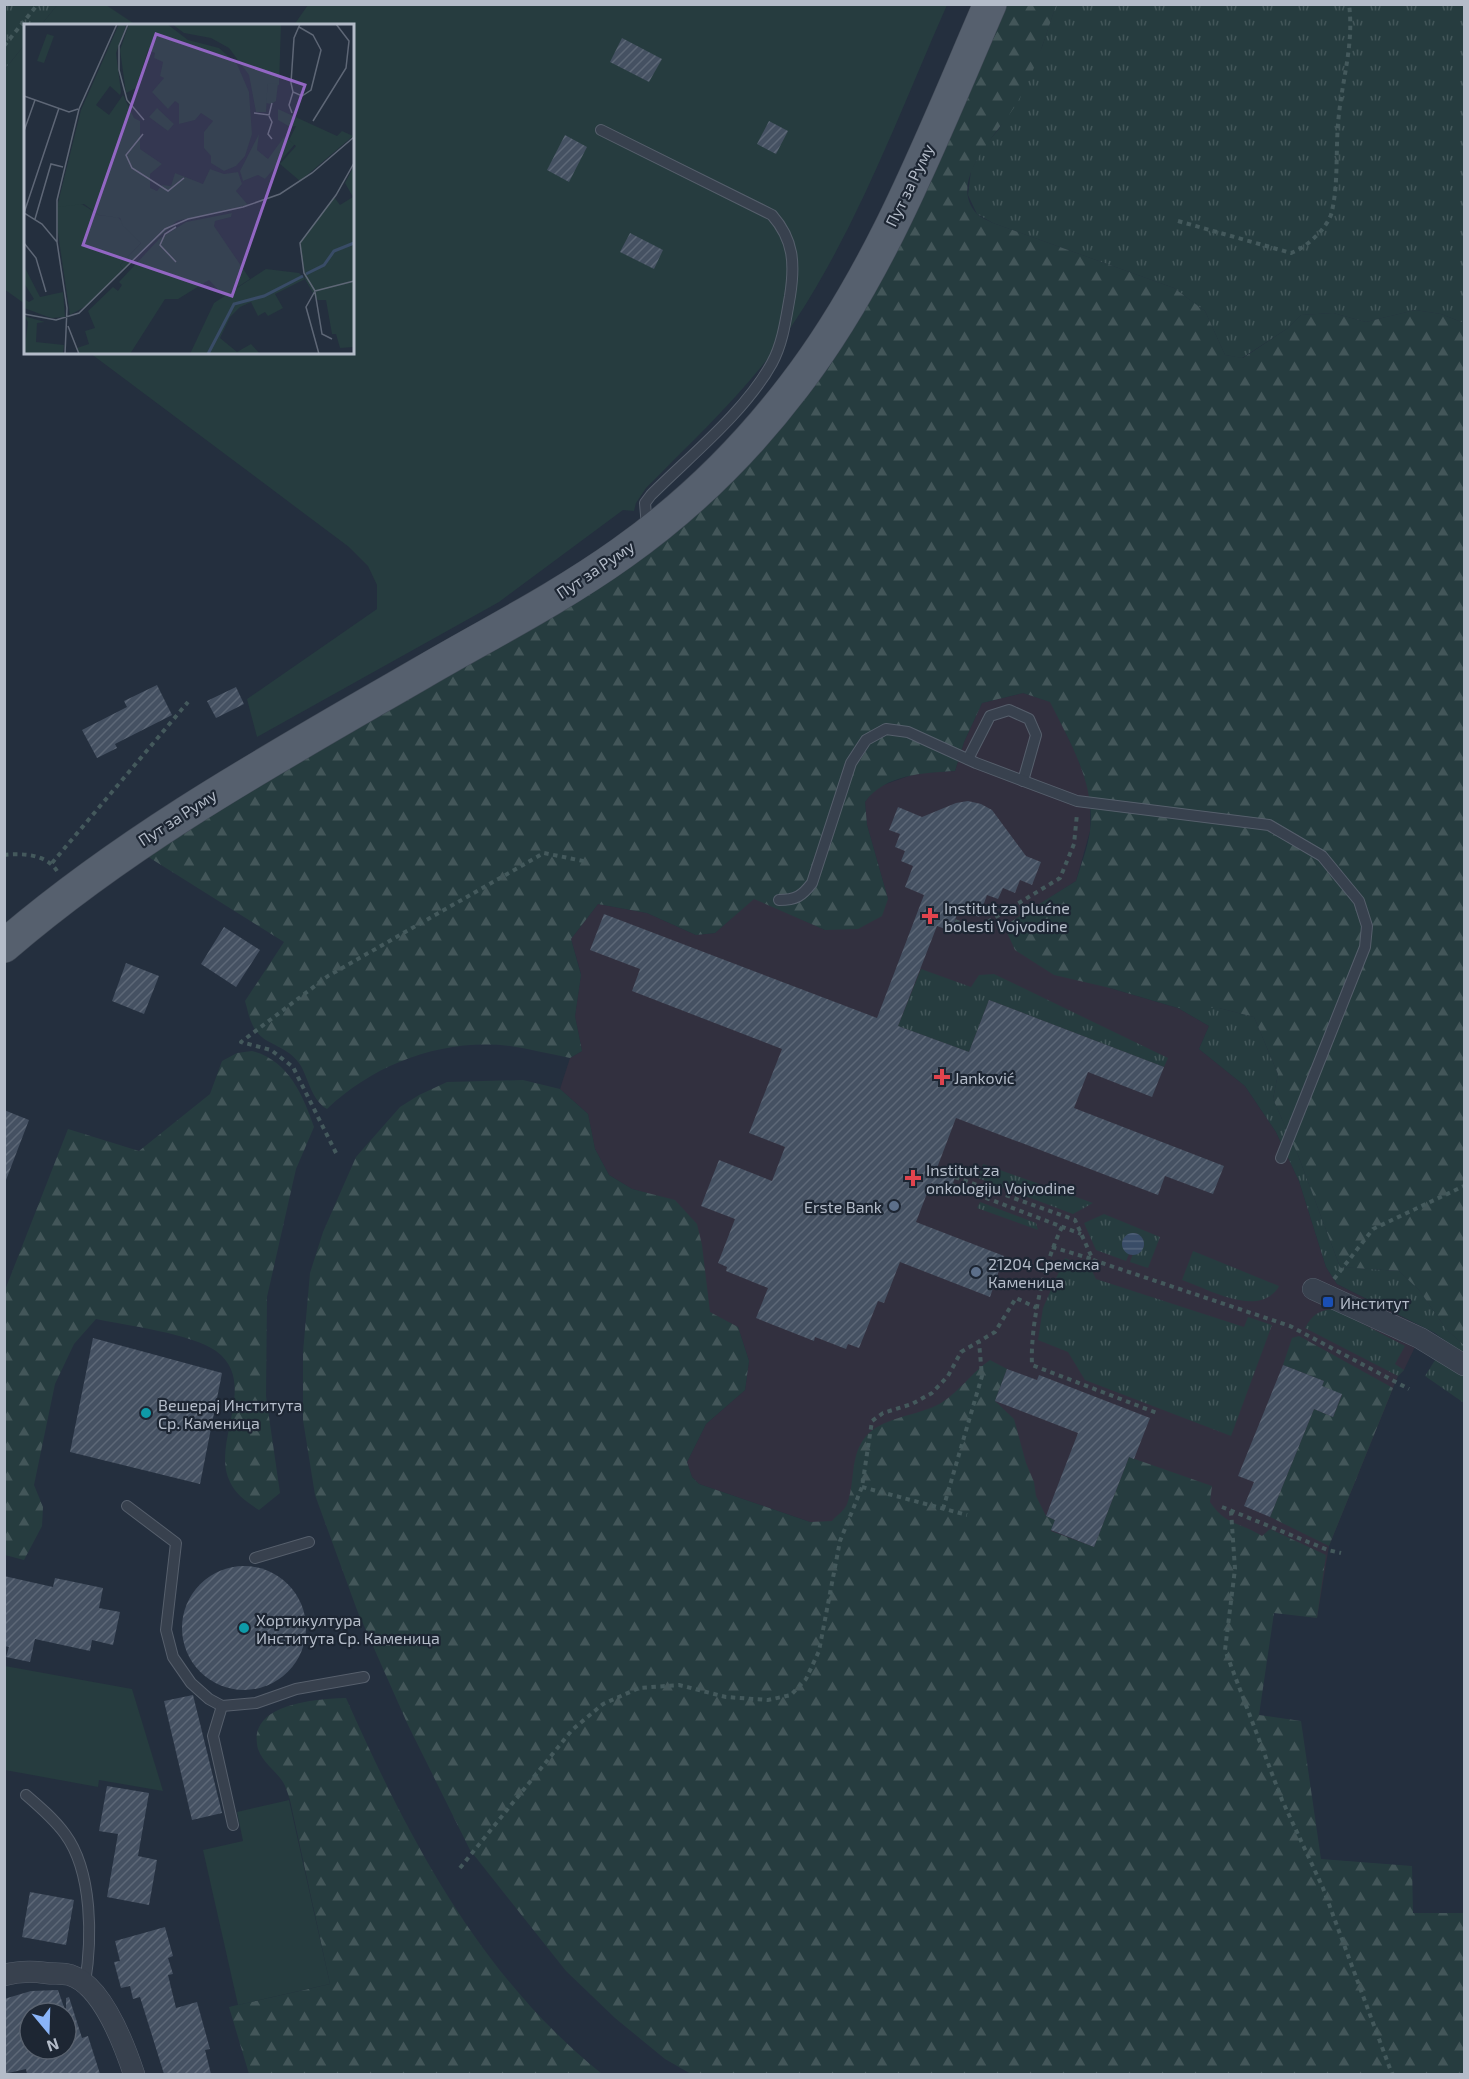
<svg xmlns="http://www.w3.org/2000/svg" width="1469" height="2079" font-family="'Exo 2',sans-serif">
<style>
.medical{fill:#32303f}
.grass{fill:url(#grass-tufts)}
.forest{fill:url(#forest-firs)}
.garden{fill:#263c3f}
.water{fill:url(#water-rules)}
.building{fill:url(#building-hatch)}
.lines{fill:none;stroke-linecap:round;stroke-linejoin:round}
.lane-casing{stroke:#565f6c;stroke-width:12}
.street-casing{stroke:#565f6c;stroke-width:22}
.primary-casing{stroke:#414a57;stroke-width:34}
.path{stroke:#44595c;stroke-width:4;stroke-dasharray:4.5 4.5;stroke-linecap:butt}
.lane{stroke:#38414e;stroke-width:10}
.street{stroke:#38414e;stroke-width:21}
.primary{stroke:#56606e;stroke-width:33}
.health-dot{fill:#e0444e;stroke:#1d2633;stroke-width:2}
.service-dot{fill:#5c6f8a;stroke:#1d2633;stroke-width:2}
.transit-dot{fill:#1a4fb4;stroke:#1d2633;stroke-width:2}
.culture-dot{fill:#0f9aa8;stroke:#1d2633;stroke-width:2}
.labels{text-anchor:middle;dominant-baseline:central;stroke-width:4.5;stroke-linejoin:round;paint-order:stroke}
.street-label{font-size:16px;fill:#b4bcc9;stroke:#1d2633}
.poi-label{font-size:16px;fill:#b4bcc9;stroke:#1d2633;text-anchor:start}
.inset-river{fill:none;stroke:#394c67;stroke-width:3}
.inset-road{fill:none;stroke:#5e6776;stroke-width:1.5}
.view{fill:#9266c3;fill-opacity:0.15;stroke:#9266c3;stroke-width:3}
.inset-edge{fill:none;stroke:#b4bcc9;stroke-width:3}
</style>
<defs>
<pattern id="grass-tufts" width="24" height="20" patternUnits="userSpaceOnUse" patternTransform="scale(1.5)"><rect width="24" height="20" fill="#263c3f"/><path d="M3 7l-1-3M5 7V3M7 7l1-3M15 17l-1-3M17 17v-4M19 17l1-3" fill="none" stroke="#435659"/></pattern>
<pattern id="forest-firs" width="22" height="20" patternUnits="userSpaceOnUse" patternTransform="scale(1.5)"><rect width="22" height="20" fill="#263c3f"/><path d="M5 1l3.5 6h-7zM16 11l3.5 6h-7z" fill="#435659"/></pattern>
<pattern id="water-rules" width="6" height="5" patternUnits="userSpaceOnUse" patternTransform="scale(1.5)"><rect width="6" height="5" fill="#394c67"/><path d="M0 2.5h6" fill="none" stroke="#53647b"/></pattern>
<pattern id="building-hatch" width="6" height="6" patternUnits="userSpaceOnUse" patternTransform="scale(1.5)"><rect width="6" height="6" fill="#455162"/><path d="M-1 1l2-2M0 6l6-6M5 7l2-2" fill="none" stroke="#5d6877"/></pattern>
</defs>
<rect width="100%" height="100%" fill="#242f3e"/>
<path class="medical" d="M1023,693L1051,702L1077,756L1090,793V831L1076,881L1005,926L1110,988L1178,1008L1209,1026L1199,1049L1245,1086L1276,1132L1299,1181L1326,1267L1337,1284L1424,1328L1404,1370L1398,1376L1329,1546L1317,1618L1274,1612L810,1522L699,1484L692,1477L687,1462L706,1424L745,1390L749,1361L738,1327L710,1313L675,1201L632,1189L609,1175L595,1149L588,1114L560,1089L570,1058L582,1051L575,1016L581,974L571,939L598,904L647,913L696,935L715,933L754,898L825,930L888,899L867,825L865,802L875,788L917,773L955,771L964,742L982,703Z"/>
<g class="grass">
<path d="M5,5H57L41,25L26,26L25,44L5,69Z"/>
<path d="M1056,5H1464V323L1441,314L1415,310L1366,322L1333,313L1301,315L1288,328L1242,358L1225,355L1205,311L1174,288L993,223L977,214L968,195L971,171L982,149L999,129L1042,47Z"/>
<path d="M921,969L971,987L979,975L994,974L1168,1058L1164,1067L989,1000L969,1052L898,1026Z"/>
<path d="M1178,1008H1219L1254,1017L1278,1074L1273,1099L1298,1155L1340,1267L1399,1271L1419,1290L1447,1330L1464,1345V1355L1435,1333L1337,1284L1326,1267L1299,1181L1276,1132L1245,1086L1199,1049L1209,1026Z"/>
<path d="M983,1164L1093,1203L1073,1214L978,1178Z"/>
<path d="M980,1202L1036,1223L1038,1230L977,1208Z"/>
<path d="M1104,1214L1160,1237L1148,1268L1130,1262L1133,1254L1140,1252L1144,1246L1143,1239L1136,1233L1126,1236L1122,1242L1124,1249L1129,1254L1126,1261L1096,1250L1084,1223Z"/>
<path d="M1193,1251L1279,1286L1278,1288C1257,1318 1209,1289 1182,1280Z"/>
<path d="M1065,1258L1091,1269L1096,1279L1244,1327L1248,1317L1272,1325L1231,1436L1085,1380L1068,1352L1038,1340L1043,1308Z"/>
<path d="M1334,1309L1405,1346L1395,1364L1404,1370L1398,1376L1305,1328C1312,1315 1319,1310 1334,1309Z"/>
<path d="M1437,1357L1464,1373V1403L1425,1376Z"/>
</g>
<g class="forest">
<path d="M1001,5H1056C1045,38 1035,72 1017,103C1001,131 945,180 977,214C981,218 989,221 993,223L1174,288L1205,311L1225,355L1243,358L1288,328L1301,315L1333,313L1366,322L1415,310L1441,314L1464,323V1345L1447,1330L1419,1290L1399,1271L1340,1267L1298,1155L1273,1099L1278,1074L1254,1017L1219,1008H1178L1110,988L1054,975L1015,950L1004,926L1076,881C1081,865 1088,847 1090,831C1096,785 1070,742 1050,702L1023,693L982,703L964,742L955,771C923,773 885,774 865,802L867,825L888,899L882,916L858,929L825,930L754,899L715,933L696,935L647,913L598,904L571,939L581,975L575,1016L582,1051L570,1058C550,1054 530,1049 510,1046C444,1038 375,1063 327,1109C312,1100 309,1081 301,1066C288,1045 267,1046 257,1032C250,1024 248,1011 245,1001L284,942L142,853L769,437Z"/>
<path d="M252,1051C288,1060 303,1095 314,1127L296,1169L267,1297L266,1396L280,1493L259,1510C247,1502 236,1495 230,1482C210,1443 260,1383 216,1351C193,1334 125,1325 96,1319L74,1344L55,1384L34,1485L43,1507L42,1526L24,1560L5,1555V1290L68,1129L139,1151L210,1094L222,1061L237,1053Z"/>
<path d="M523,1080L560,1089L588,1114L595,1149L609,1175L632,1189L675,1200L697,1224L702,1245L710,1312L738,1327L749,1361L745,1390L706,1424L687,1462L692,1477L699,1484L810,1522L832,1521C836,1516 845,1510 847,1504C855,1484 850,1459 863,1440C880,1416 917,1417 941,1403C960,1391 971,1373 990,1360L1007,1369L995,1401L1014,1419L1026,1463L1034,1482L1036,1496L1046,1516L1055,1520L1051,1531L1094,1547L1129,1457L1212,1486L1210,1502C1226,1526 1240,1522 1262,1536L1270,1529L1326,1555L1317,1618L1274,1613L1259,1715L1301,1721L1321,1859L1412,1866L1413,1913H1464V2074H691L665,2059L615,2018L566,1971L470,1850L408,1725L357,1610L315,1495L303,1420V1352L310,1273L323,1232L356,1157L400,1107L419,1095L447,1082Z"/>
<path d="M1299,1336L1393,1388L1329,1546L1270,1517L1314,1409L1333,1417L1342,1395L1322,1386L1324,1381L1283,1365L1292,1338Z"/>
<path d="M346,1698C409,1839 479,1975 602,2074H249L229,2007L330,1984L290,1800C288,1794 286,1787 283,1782C276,1771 263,1763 258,1749C246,1703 317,1699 346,1698Z"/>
</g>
<g class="garden">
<path d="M57,5H106L136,25H41Z"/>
<path d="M308,5H947C900,111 859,224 795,321C754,384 697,436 646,488L636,503L634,511L623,510L499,602L257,737L247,699L377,609V585L368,566L349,547L90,353L352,352V26L294,25Z"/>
<path d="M25,44V304L4,289L5,69Z"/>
<path d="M5,1666L132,1689L163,1791L99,1780L98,1787L5,1770Z"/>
<path d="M289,1800L330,1984L238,2005L203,1850L243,1841L237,1812Z"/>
</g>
<circle class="water" cx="1133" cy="1244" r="11"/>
<g class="building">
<path d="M622,38L662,59L649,82L610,62Z"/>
<path d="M769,121L788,131L776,154L757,144Z"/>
<path d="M565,135L587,147L569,182L547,170Z"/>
<path d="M630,233L663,250L654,269L620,252Z"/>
<path d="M157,685L172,715L115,744L117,748L97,758L82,730L127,707L124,701Z"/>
<path d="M236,687L244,704L216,718L207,701Z"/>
<path d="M968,801L981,804L992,810L1026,856L1041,862L1032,885L1020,880L1015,893L1003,888L998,899L987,895L979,917L959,909L951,931L937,926L898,1026L969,1052L989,1000L1164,1067L1152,1097L1088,1072L1074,1108L1224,1166L1213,1194L1165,1176L1158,1195L956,1118L937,1168L956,1175L950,1191L931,1183L916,1222L1004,1256L990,1297L900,1262L884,1303L878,1301L859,1348L848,1344L846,1349L815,1337L814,1341L756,1318L768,1288L726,1271L727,1267L718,1263L735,1219L701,1206L719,1160L772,1181L785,1147L749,1133L782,1049L632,991L640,969L590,950L604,914L877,1018L924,895L905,887L913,866L901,861L905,851L895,847L900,834L889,830L898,807L922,817L956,803Z"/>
<path d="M224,927L260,950L236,987L201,964Z"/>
<path d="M126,963L159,976L144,1014L112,1001Z"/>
<path d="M4,1110L29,1120L6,1180H4Z"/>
<path d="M93,1338L222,1373L200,1484L70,1452Z"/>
<path d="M1283,1365L1324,1381L1322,1386L1342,1394L1333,1417L1314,1409L1270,1517L1244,1506L1254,1482L1238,1476Z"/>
<path d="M1007,1369L1037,1380L1039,1375L1150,1418L1134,1459L1129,1457L1094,1547L1051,1530L1055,1520L1046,1516L1078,1433L995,1401Z"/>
<circle cx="244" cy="1628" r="62"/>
<path d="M4,1576L53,1587L55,1578L103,1588L99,1608L120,1612L113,1645L92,1640L90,1651L35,1639L30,1662L6,1657L9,1647L4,1646Z"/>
<path d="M193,1695L222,1813L192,1820L164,1701Z"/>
<path d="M107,1786L149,1793L138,1856L157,1860L149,1905L107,1897L118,1834L99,1831Z"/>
<path d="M30,1892L74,1900L66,1945L22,1937Z"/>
<path d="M165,1927L173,1956L168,1958L173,1974L168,1975L176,2008L197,2002L210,2049L205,2050L211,2074H164L140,1997L133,1999L130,1986L121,1988L114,1962L120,1961L115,1941Z"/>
<path d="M58,1990L66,2013H30V2049H66V1998L69,1997L82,2038L88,2036L100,2074H27L26,2069L4,2074V1999L31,1991Z"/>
</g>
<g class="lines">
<defs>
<g id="lane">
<path d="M601,130L772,215C794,240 795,264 790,296C786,318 783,343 772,363C745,412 690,456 651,495L645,503L647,527"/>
<path d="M968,759L990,716L1009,710L1029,719L1036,735L1023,781"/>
<path d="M779,900C796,900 802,896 812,883L851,763L866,740L886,729L908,732L976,763L1077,801L1269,825L1322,856L1359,901L1367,926L1365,947L1281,1158"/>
<path d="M127,1506L176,1543L166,1630L173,1657L191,1683L209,1699L222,1706"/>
<path d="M255,1558L309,1542"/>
<path d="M26,1795C40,1807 54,1819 65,1834C93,1872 92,1940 85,1983"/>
<path d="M233,1825L213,1736L222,1706L256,1703L296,1689L364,1677"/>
</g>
<g id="street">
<path d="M1313,1289L1420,1338L1464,1365"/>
<path d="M4,1975C19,1971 32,1971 46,1973C54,1974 63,1973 70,1975C102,1985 124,2044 134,2074"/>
</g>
<path id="primary" d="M4,946C132,836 278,756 423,672C490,633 559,598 622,553C687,507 746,449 794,386C881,273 933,135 990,4"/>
</defs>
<use href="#lane" class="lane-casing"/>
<use href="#street" class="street-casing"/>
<use href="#primary" class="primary-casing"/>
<g class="path">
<path d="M4,46L38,4"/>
<path d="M1178,221L1291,253C1306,248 1329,227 1332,211C1339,180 1335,146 1339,114C1343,76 1354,43 1349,4"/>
<path d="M4,855C23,853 46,854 57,871"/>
<path d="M52,863L188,702"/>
<path d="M955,921L976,929L1060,878L1074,844L1077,814"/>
<path d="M336,1153L293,1067L271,1050L241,1042L328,976L544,853L588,862"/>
<path d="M955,1177L1075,1220L1093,1260L1290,1326L1409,1389"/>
<path d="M952,1185L1081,1234"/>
<path d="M1062,1227C1044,1263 1030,1325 1032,1365L1157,1413"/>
<path d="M1052,1247L1092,1259"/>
<path d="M1334,1279L1373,1229L1464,1186"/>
<path d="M862,1487L967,1515"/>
<path d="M1222,1507L1328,1550L1341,1553"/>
<path d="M943,1509L982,1376L979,1342"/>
<path d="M1231,1511L1235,1569L1225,1650L1282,1800L1323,1888L1392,2074"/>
<path d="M460,1868L572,1730L603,1704L639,1688L679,1685L726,1697L768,1700L791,1695L806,1679L819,1651L840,1541L862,1487L872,1421L883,1413L912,1404L932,1393L948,1376L961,1352L995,1332L1016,1298L1037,1308"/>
</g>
<use href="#lane" class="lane"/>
<use href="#street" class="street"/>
<use href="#primary" class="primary"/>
</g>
<g class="health-dot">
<path d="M927 907h6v6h6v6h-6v6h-6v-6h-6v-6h6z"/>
<path d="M939 1068h6v6h6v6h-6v6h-6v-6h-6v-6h6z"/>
<path d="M910 1169h6v6h6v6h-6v6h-6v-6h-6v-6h6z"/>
</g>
<g class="service-dot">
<circle cx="894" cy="1206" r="6"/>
<circle cx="976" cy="1272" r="6"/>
</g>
<rect class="transit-dot" x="1322" y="1296" width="12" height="12" rx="3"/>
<g class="culture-dot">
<circle cx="146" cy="1413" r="6"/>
<circle cx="244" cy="1628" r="6"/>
</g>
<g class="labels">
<g class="street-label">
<text transform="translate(909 185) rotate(-64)">Пут за Руму</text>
<text transform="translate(595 569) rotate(-34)">Пут за Руму</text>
<text transform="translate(177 817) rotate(-33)">Пут за Руму</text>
</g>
<g class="poi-label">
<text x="944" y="907">Institut za plućne<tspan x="944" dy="18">bolesti Vojvodine</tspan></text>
<text x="954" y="1077">Janković</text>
<text x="926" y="1169">Institut za<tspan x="926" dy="18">onkologiju Vojvodine</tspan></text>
<text x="882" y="1206" text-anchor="end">Erste Bank</text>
<text x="988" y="1263">21204 Сремска<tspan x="988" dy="18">Каменица</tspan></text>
<text x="1340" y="1302">Институт</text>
<text x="158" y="1404">Вешерај Института<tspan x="158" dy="18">Ср. Каменица</tspan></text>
<text x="256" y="1619">Хортикултура<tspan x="256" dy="18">Института Ср. Каменица</tspan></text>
</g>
</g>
<g transform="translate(24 24)">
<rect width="330" height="330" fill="#242f3e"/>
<path d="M133,84L150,100L144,107L125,93ZM39,179H56L75,191L94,193L117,219L96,241L99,245L64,281L46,291L34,209L33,183ZM242,245L275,249L281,255L251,270L259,284L244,292L241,288L234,292L227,278L216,283L206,293L196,314L213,328L227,320L236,330H166L190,279Z" fill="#263c3f"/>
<path d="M95,0L102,2L92,29L97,68L96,71L86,62L72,81L85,91L99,71L110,94L116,97V125L138,140L126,150V164L133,167L138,161L147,162L151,149L179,160L186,145L200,150L214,148L218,160L212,167L224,181L153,197L99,245L96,241L117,219L99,202L96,194L75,191L60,180L33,183L57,86ZM105,0H143L164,16L195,24L213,40L225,68L228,110L221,132L212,142L200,147L187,139V132L180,124V108L189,97L177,89L171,96L155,100V80L151,77L144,85L128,68L140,54L136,52L139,38L130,34L131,29L124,26L112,64L102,69L96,26ZM148,0H257L255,61L244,60L242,88H232L225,51L205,24L187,14L160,9ZM235,110L233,126L244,135L260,113L271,120L241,155L234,151L219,157L216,147ZM0,242L16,273L39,268L41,293L27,294L0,284V275L5,278L10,275L0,259ZM0,292L21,298L13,299L12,318L40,321L39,330H0L4,298Z" fill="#263c3f"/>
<path d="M23,10L30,12L20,39L13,37ZM244,59L254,60L252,77L247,80L242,79ZM254,85L313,112L318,107L329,112L276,157L256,140L272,122L265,116L272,102L266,103L254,96ZM330,142V323L316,324L312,310H308L302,276H293L281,255L276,218L310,173L316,181L329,173L321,159ZM208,189L207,193L191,197L190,202L226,255L200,272L185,256L154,275H141L106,330H55L53,324L65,320L61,307L71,304L64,287L89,263L94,267L98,261L95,258L135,215L162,198Z" fill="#263c3f"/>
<path class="inset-river" d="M282,250L300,241L310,227L330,219M184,330L210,280L240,272L279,252"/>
<path class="inset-road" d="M104,0L95,22V46L103,76L120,96M275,3L289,11L297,26L287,66L278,72L269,68L267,59L270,14L276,0M0,72L45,88L54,85M230,89L245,91L248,79M268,89L265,81L269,68M245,92L248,98L244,110L248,115M289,97L322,44L325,17L312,0M0,107L11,76M119,110L102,131L108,144L144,167L160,154M11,195L27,140L39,143M33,218L18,200L0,189L35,84M0,219L12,234L22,268M152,238L136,221L141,210L152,203M291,267L280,249L276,219L312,171L330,139M291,267L282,283L295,330M291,267L330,257M291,268L298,310L308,315M0,290L32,296L55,289L141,205L164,195L219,183L256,170L288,149L330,113M44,302L55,330M41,330L43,284L33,218V176L55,85L93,0"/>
<path class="view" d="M132,10L281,61L208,272L59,221Z"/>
<rect width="330" height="330" class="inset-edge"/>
</g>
<rect width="1469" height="2079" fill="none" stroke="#b4bcc9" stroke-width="12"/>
<g transform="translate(48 2031) rotate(161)"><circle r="28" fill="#1d2633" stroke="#59626f" stroke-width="1.5"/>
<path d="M0-4.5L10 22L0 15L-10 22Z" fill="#8ab4f8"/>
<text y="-9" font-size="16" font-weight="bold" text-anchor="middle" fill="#b4bcc9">N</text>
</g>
</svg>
